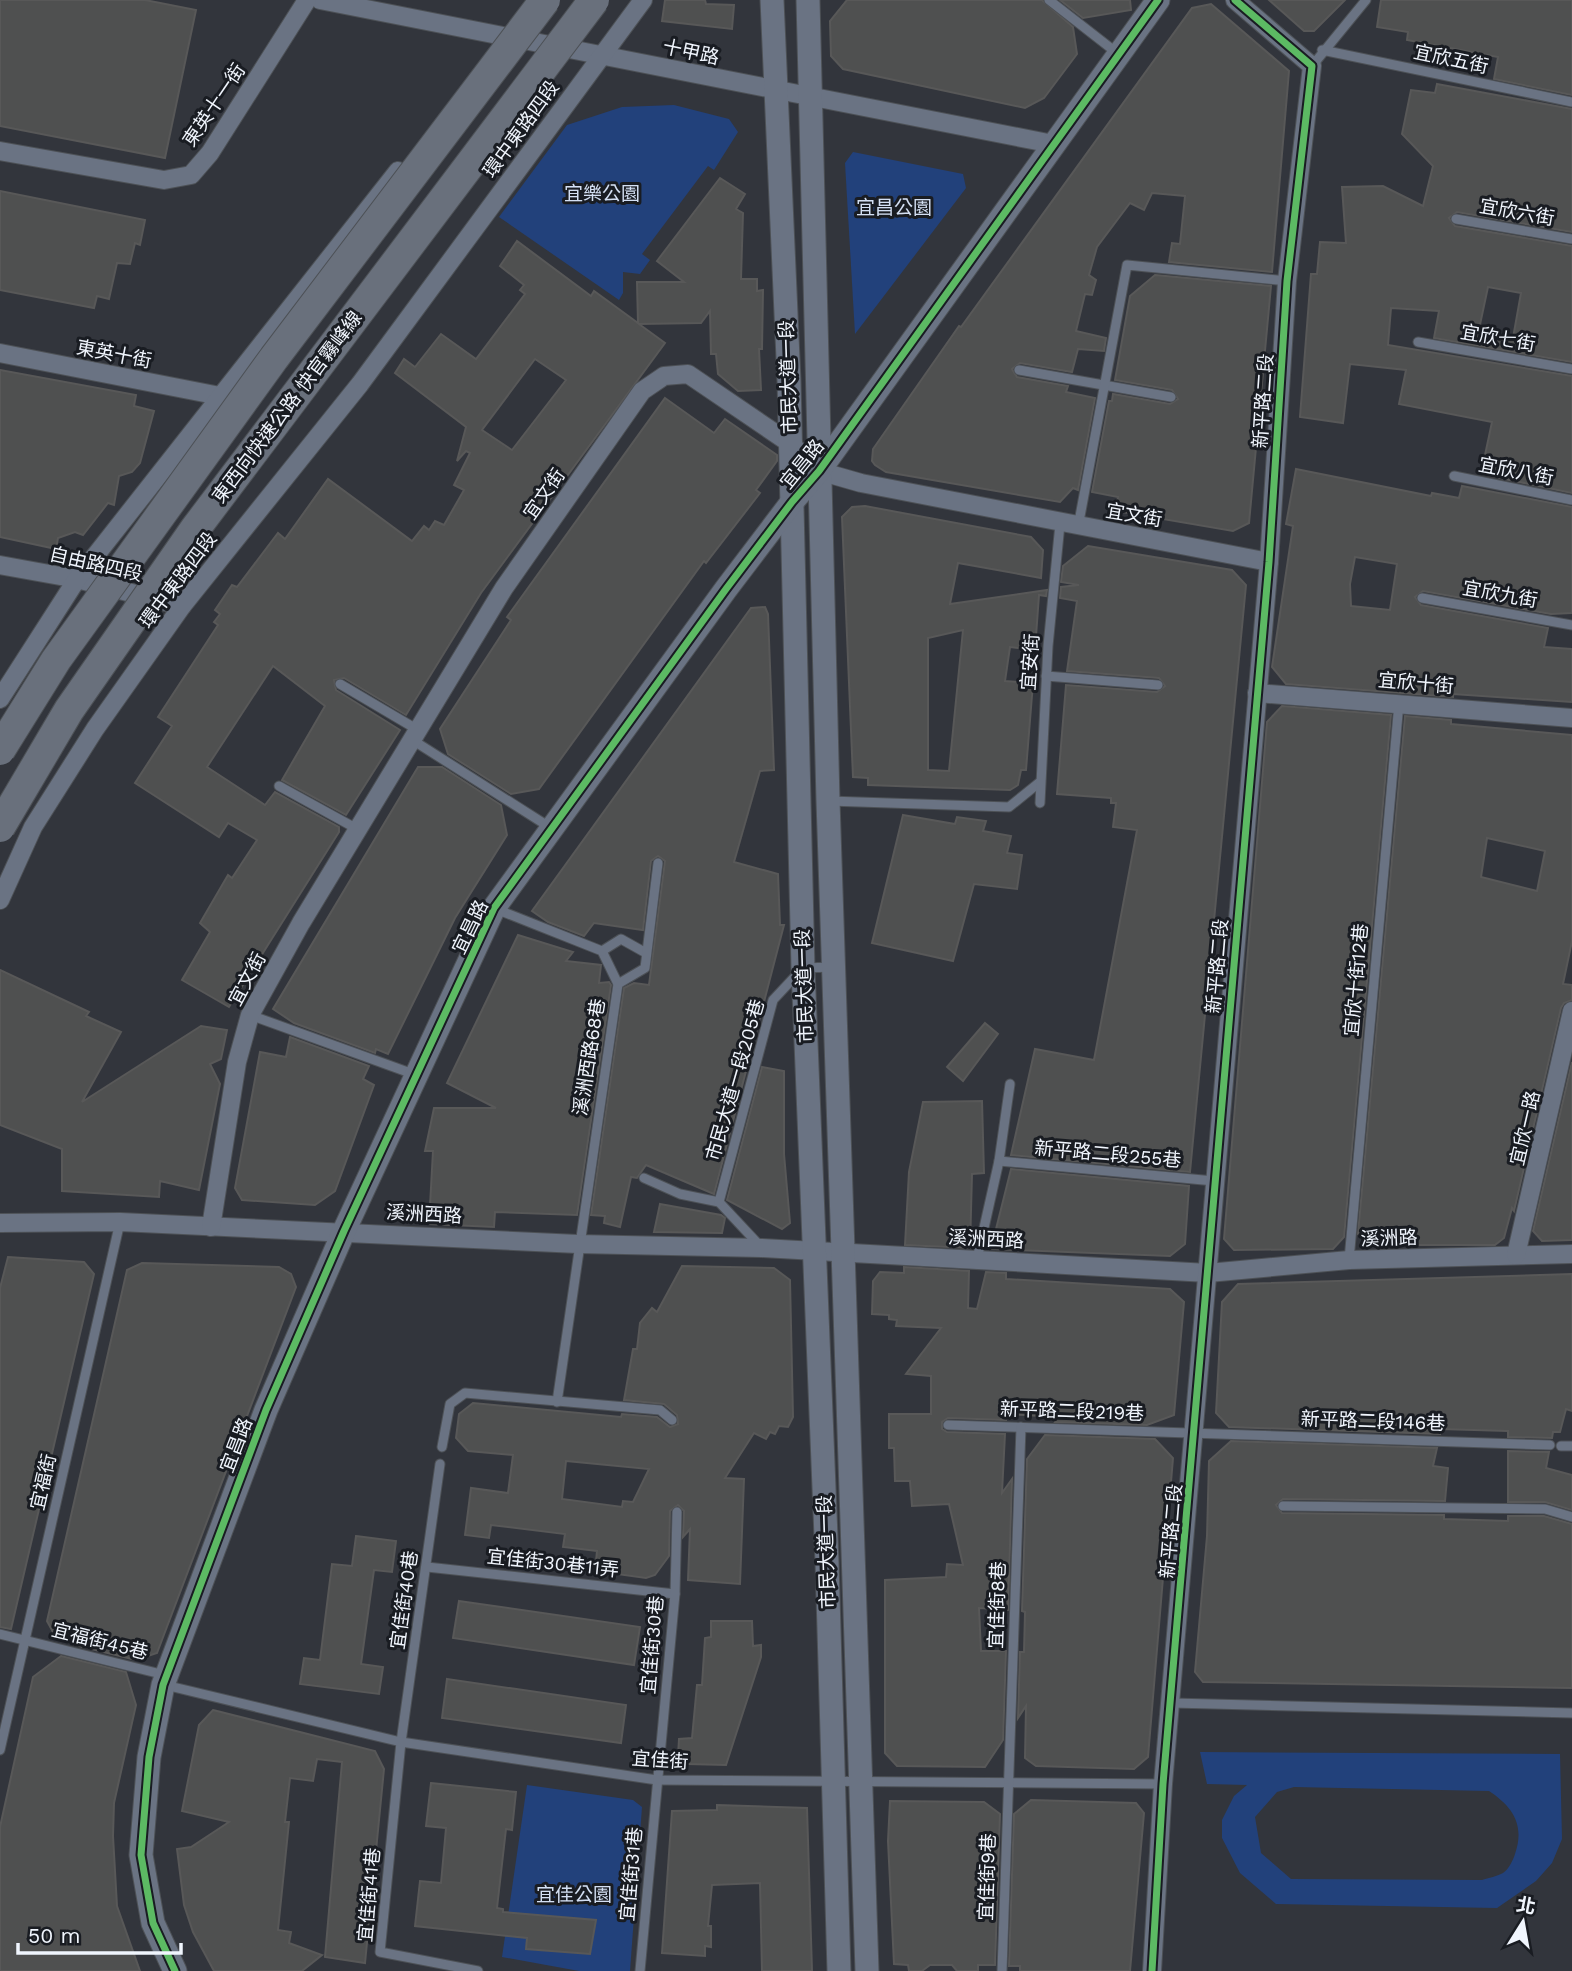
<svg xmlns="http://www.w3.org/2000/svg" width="1572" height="1971" font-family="'Work Sans','Noto Sans TC',sans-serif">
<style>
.green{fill:#22417b;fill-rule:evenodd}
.building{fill:#4f5050;stroke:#585858;stroke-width:2;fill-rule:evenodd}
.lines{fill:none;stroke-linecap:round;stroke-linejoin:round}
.service-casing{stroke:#4d5156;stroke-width:11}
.minor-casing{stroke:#4d5156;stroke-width:20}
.tertiary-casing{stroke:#4d5156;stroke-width:25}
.service{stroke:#6a7383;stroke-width:9}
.minor{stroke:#6a7383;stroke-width:18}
.tertiary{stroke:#6a7383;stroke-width:23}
.trunk-bridge-casing{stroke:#4d5156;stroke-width:32;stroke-linecap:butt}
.trunk-bridge{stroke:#69707c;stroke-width:30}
.cycleway-casing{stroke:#191c22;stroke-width:11}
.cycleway{stroke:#5cba63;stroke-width:7}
.labels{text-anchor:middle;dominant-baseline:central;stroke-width:6;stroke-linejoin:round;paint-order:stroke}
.street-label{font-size:19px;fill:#f0f5fd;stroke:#191c22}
.park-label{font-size:19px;fill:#d4e0f4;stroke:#191c22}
</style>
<rect width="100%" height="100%" fill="#32353c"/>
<g class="green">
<path d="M674,105L729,119L738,132L714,170L708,166L642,254L650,260L640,274L623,272V293L619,300L499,217L567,125L622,107Z"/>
<path d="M853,152L963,174L966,188L855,334L845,163Z"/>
<path d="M1200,1752L1560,1754L1562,1839L1552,1863L1536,1881L1497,1908L1276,1904L1240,1873L1222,1838V1820L1234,1796L1247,1785L1207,1784ZM1294,1787L1489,1791C1513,1807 1525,1825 1515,1854C1513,1860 1509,1869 1503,1873C1498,1876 1488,1878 1482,1880L1291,1879L1261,1853L1255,1817L1277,1792Z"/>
<path d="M527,1785L633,1800L642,1807L630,1971H579L502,1957Z"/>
</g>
<g class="building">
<path d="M0,0H145L196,10L165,158L0,126Z"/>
<path d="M665,0H705L706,4L734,5L732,29L662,21Z"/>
<path d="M847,0H1042L1073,27L1077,54L1044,98L1025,108L843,69L831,56L830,21Z"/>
<path d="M1060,0H1130L1131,10L1083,18Z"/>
<path d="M1269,0H1345L1314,31H1304Z"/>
<path d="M1381,0H1572V95L1494,79L1498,57L1407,40L1408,32L1377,27Z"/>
<path d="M1211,4L1289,71L1272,272L1169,262L1172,243L1180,244L1185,196L1152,193L1144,210L1130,203L1097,247L1089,275L1096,280L1092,295L1085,294L1076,331L1106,338L1104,351L1078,349L1072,372L1020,363L1012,369L1017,377L1068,386L1066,392L1095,398L1078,490L1073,488L1060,502L886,472L875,465L872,461L873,449L959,326L961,327L1192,8Z"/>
<path d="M1437,84L1572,109V232L1457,212L1449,218L1455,226L1572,246V362L1434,338L1439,311L1391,308L1388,345L1572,376V493L1481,474L1492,422L1399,404L1406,370L1350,364L1343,423L1300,417L1311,274H1317L1320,242L1346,243L1342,187L1383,186L1423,206L1433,166L1402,134L1411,90L1435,93ZM1488,287L1521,293L1513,338L1478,334Z"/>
<path d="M720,178L745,194L736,209L743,213L741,279H757V291L763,290L762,349H759L761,390L738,391L718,374L716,354H711L710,311L701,323L639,324L665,343L481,593L406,715L344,678L334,680L336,690L400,730L346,815L282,780L325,706L273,666L207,767L265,805L275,792L339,827V832L229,1007L182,980L210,932L200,923L228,875L232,878L257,840L228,823L219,837L135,783L172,726L158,717L218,625L214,622L220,614L215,610L232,585L237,587L278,533L285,539L328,479L412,541L424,526L429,530L435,521L444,525L464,490L454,485L470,453L466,451L457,461L466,427L395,373L404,359L415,367L441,334L476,359L525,294L520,290L524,285L500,266L517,241L591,296L594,291L638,323L637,282H684L657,261ZM535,359L566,380L512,450L482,430Z"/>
<path d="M0,191L145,220L140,245L135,243L130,264L117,263L109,299L97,296L94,308L0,290Z"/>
<path d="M1155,275L1271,286L1249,523L1233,531L1116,511L1118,497L1092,492L1109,401H1112L1113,394L1170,404L1178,399L1172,390L1115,380L1130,296Z"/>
<path d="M0,370L136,395L134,406L154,411L140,463L132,472L119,476L114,505L108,503L83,535L75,532L58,538L56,549L0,537Z"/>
<path d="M665,398L714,433L725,419L777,455V461L756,490L760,493L706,563L704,561L539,789L511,794L448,754L440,729L511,620L507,617Z"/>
<path d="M1296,469L1431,496L1432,493L1459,498L1462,486L1572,507V613L1551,614L1423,591L1415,597L1421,605L1548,628L1544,647L1572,649V702L1453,694V697L1286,684L1272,667L1293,526L1286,524ZM1355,557L1397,564L1390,610L1351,606L1350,584Z"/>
<path d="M865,506L1031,537L1043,550L1041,578L958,563L950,604L1047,590L1046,596L1039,595L1035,650L1010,647L1005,681L1033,683L1026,770H1021L1018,785L1010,790L868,785V778L853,777L842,517L852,507ZM963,630L949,771L928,770V638Z"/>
<path d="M1088,546L1232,570L1246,585L1190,1172L1011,1155L1035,1049L1094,1060L1137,830L1113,827L1116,803H1111V798L1057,794L1066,685L1157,692L1165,686L1159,678L1067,671L1077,601L1060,598L1061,587L1079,585L1061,582L1063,566Z"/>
<path d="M765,607L768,614L774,770L760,771L734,862L778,874L780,925H784L714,1194L646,1165L637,1178L631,1177L620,1227L604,1223L605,1216L591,1215L624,988L634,983L649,985L665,861L658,856L651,861L643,930L594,923L584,936L548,922L532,911L751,608Z"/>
<path d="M1282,706L1391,715L1344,1237L1333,1249L1234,1250L1224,1239L1267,722Z"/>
<path d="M1405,716L1451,720V724L1572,735V941L1563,984L1572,985V1000L1564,1003L1561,1008L1514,1211L1512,1208L1504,1238L1495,1245H1370L1358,1234ZM1487,838L1545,851L1537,891L1481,877Z"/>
<path d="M418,767H442L501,805L507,835L455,918L388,1054L376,1049L375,1053L294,1023L273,1009Z"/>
<path d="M903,815L955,824L957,817L986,821L983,831L1011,836L1007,853L1022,855L1017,889L974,884L953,961L872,943Z"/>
<path d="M518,935L573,952L566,961L601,965L599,983L609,982L611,985L577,1215L495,1212L494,1227L429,1224L433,1151H425L434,1108H496L447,1083Z"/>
<path d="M0,970L89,1012L86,1016L121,1032L82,1102L201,1026L227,1030L221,1059L210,1064L220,1084L199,1190L160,1181L159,1197L62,1191V1149L0,1125Z"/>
<path d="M985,1023L998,1034L963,1081L947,1067Z"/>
<path d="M290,1037L369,1066L363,1079L374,1085L335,1191L315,1205L242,1200L235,1188L260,1052L286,1057Z"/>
<path d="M1572,1062V1240L1542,1241L1533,1231Z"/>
<path d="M762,1067L784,1071V1154L790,1223L782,1229L727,1200Z"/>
<path d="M982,1101L984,1173L972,1174L970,1248L905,1245L909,1172L923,1102Z"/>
<path d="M1011,1169L1189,1186L1185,1244L1170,1256L991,1249Z"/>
<path d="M660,1204L721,1215L725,1218L722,1233L654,1232Z"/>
<path d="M8,1257L84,1262L94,1274L11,1629L0,1627V1288Z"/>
<path d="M142,1263L279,1267L291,1274L296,1287L157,1653L136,1660L75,1645L80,1641L54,1634L47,1621L127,1270Z"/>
<path d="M682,1266L774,1268L790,1280L793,1417L788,1427L779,1426L775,1434L770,1432L766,1439L754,1433L725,1478L744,1479L740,1584L688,1580L690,1529L683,1537L684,1511L678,1505L670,1511L669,1556L655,1575L646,1578L595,1571L597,1551L563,1547L565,1534L491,1525L489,1538L465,1535L471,1488L508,1493L513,1455L468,1451L456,1438L459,1414L473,1403L621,1417L622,1414L657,1417L670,1427L678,1424L677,1415L664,1404L624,1400L633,1349H637L640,1323L652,1308L657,1312ZM566,1461L649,1469L633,1502L623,1501L622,1507L562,1499Z"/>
<path d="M904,1267L969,1271L968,1308L977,1309L986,1272L1006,1273V1279L1170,1289L1184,1302L1174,1415L1147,1425L1055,1422L1058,1417L1006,1414V1420L948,1418L942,1422V1429L947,1432L1005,1434L1002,1493L1012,1479L1008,1610L979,1608L981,1651H1006L1003,1740L985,1767L897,1766L885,1753V1580L946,1577L947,1564L963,1565L949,1504L912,1506L910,1481H895L894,1448H889V1414H931V1376L906,1374L941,1328L896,1326L897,1320L889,1319V1315L872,1314L873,1281L880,1272L904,1273Z"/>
<path d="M1572,1274V1411L1566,1409L1560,1432H1553L1552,1438L1508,1437V1431L1440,1429V1434L1229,1427L1216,1413L1222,1302L1238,1284Z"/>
<path d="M1045,1435L1155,1439L1173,1458L1148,1757L1134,1769L1036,1766L1025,1758L1026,1706L1018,1718L1020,1652H1024L1025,1612L1022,1611L1027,1459Z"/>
<path d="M1231,1441L1437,1448L1433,1466L1448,1468L1445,1501L1283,1499L1276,1505L1282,1513L1444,1515V1519L1508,1521V1516H1544L1572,1524V1688L1203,1682L1195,1672L1207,1536L1209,1461Z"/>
<path d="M1508,1451L1549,1452L1546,1468L1572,1475V1510L1545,1502H1508Z"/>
<path d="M356,1536L396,1541L392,1572L374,1570L361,1664L383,1667L379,1694L300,1684L304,1658L320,1660L332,1564L352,1566Z"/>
<path d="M459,1601L640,1627L634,1665L453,1638Z"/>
<path d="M711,1621H752L753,1646L761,1645V1657L726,1765L687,1764L678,1756L679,1739L692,1738L697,1685H702L705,1638L711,1637Z"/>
<path d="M61,1656L126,1672L136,1705L114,1803L113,1836L117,1906L140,1971H0V1827L33,1677Z"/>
<path d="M447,1679L626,1705L621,1743L442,1718Z"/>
<path d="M213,1710L375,1751L384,1769L365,1963L325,1957L342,1762L317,1759L313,1781L290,1778L285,1822H289L278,1930L291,1932L289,1943L322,1955L302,1971H214L193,1932L184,1905L177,1849L191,1847L229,1822L182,1811L199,1725Z"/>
<path d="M431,1783L516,1792L512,1830L506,1829L497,1908L503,1909V1912L596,1920L590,1954L526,1949L527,1938L415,1926L420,1881L441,1883L446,1828L426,1826Z"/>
<path d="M1031,1800L1136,1803L1144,1813L1130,1971H1020V1966H1009L1014,1814Z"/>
<path d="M890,1801L984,1802L1000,1814L995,1965H978V1971H957L952,1965H930L922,1971H909L908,1965L894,1964L888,1841Z"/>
<path d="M717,1805L807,1808L812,1971H762L760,1883L712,1885L708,1926H711V1947L705,1946V1956L662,1953L672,1811L717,1810Z"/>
</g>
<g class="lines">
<defs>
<g id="service">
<path d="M1049,0L1117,53"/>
<path d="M1322,50L1572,102"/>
<path d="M1312,66L1366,0"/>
<path d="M1456,219L1572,239"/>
<path d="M1418,342L1572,369"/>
<path d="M1019,370L1171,397"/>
<path d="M1454,476L1572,500"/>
<path d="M1078,527L1127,265L1287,281"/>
<path d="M1422,598L1572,625"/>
<path d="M1046,676L1158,685"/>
<path d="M340,684L418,730"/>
<path d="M414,741L551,828"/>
<path d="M279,786L359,830"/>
<path d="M829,801L1009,807L1040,782"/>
<path d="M1040,803L1048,646L1060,524"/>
<path d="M496,909L602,951L618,984L557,1402"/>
<path d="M602,951L621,939L646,953"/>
<path d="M618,984L645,968L658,863"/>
<path d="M250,1015L416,1075"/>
<path d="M999,1161L1214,1181"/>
<path d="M644,1178L680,1194L719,1202L761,1247"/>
<path d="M719,1202L773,1000L803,968L834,967"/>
<path d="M977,1259L999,1161L1010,1084"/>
<path d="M1349,1260L1399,703"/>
<path d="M948,1425L1550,1445"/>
<path d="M1561,1446H1572"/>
<path d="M442,1447L450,1404L465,1393L660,1410L672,1420"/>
<path d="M440,1464L401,1742L380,1952L478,1971"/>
<path d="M1283,1506L1545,1509L1572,1517"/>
<path d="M427,1567L675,1594"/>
<path d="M0,1634L165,1675"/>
<path d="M165,1685L401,1742L657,1780L1163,1784"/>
<path d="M1172,1703L1572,1713"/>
<path d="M0,1750L120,1222"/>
<path d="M640,1971L675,1594L677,1512"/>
<path d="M1002,1971L1021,1427"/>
</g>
<g id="minor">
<path d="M320,0L1053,144"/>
<path d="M0,151L164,180L191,175L210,153L307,0"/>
<path d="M0,353L220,396"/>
<path d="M0,565L77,579L182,606"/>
<path d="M1257,693L1572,718"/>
<path d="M0,699L77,579L398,171"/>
<path d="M0,900L33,827L95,729L182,606L360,384L643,0"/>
<path d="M0,1223L120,1222L578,1244L762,1248L1208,1273L1349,1260L1572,1254"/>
<path d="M211,1227L237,1062L250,1015L301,923L504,588L642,391L664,376L688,374L791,444L819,471L861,483L1269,562"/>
<path d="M1516,1255L1572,1011"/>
<path d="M1152,1971L1163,1784L1269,562L1287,281L1312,66L1235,0"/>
</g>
<g id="tertiary">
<path d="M772,0L789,381L803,968L827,1562L839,1971"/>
<path d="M808,0L828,801L867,1971"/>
<path d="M175,1971L153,1923L141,1855L149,1757L163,1685L266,1410L344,1231L494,908L726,589L792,502L819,471L1158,0"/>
</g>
</defs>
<use href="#service" class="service-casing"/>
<use href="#minor" class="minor-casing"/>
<use href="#tertiary" class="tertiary-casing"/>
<use href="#service" class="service"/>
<use href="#minor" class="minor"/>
<use href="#tertiary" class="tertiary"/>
<defs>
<g id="trunk-bridge">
<path d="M0,750L56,660L274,358L545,0"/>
<path d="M0,827L69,710L195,529L594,0"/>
</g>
</defs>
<use href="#trunk-bridge" class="trunk-bridge-casing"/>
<use href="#trunk-bridge" class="trunk-bridge"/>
<defs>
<g id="cycleway">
<path d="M175,1971L153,1923L141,1855L149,1757L163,1685L266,1410L344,1231L494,908L726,589L792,502L819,471L1158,0"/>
<path d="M1152,1971L1163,1784L1269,562L1287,281L1312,66L1235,0"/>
</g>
</defs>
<use href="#cycleway" class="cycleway-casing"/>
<use href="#cycleway" class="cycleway"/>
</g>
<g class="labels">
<g class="street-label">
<text transform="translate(691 52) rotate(12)">十甲路</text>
<text transform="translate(1451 59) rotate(12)">宜欣五街</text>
<text transform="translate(214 105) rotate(-56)">東英十一街</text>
<text transform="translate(521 129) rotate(-54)">環中東路四段</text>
<text transform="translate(1517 212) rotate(10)">宜欣六街</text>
<text transform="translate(1498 338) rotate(10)">宜欣七街</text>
<text transform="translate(114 354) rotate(11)">東英十街</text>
<text transform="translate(788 377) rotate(-92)">市民大道一段</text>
<text transform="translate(1263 401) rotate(-86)">新平路二段</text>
<text transform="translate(287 407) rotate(-53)">東西向快速公路 快官霧峰線</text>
<text transform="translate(802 464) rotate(-51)">宜昌路</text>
<text transform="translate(1516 471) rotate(11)">宜欣八街</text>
<text transform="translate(544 494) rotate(-55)">宜文街</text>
<text transform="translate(1134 515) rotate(10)">宜文街</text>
<text transform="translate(96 564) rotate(13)">自由路四段</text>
<text transform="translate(178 580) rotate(-53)">環中東路四段</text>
<text transform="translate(1500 594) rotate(10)">宜欣九街</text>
<text transform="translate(1030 662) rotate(-86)">宜安街</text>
<text transform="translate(1416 683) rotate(5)">宜欣十街</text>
<text transform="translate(470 927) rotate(-64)">宜昌路</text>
<text transform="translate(1217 966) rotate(-85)">新平路二段</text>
<text transform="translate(247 979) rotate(-62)">宜文街</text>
<text transform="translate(1356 980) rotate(-85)">宜欣十街12巷</text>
<text transform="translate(804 986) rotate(-92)">市民大道一段</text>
<text transform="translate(589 1057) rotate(-81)">溪洲西路68巷</text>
<text transform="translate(735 1080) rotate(-74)">市民大道一段205巷</text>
<text transform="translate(1525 1128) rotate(-77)">宜欣一路</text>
<text transform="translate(1108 1154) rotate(5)">新平路二段255巷</text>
<text transform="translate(424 1214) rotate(3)">溪洲西路</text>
<text transform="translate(1389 1238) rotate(-2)">溪洲路</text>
<text transform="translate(986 1239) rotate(3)">溪洲西路</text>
<text transform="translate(1072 1411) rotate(2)">新平路二段219巷</text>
<text transform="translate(1373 1421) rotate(2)">新平路二段146巷</text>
<text transform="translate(236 1445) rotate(-69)">宜昌路</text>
<text transform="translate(43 1482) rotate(-77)">宜福街</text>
<text transform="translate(1171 1531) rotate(-85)">新平路二段</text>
<text transform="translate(826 1552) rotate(-92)">市民大道一段</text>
<text transform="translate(553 1563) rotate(6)">宜佳街30巷11弄</text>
<text transform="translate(404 1600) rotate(-82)">宜佳街40巷</text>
<text transform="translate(997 1605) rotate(-88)">宜佳街8巷</text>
<text transform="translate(100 1641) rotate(14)">宜福街45巷</text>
<text transform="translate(652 1645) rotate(-85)">宜佳街30巷</text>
<text transform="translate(660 1760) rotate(4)">宜佳街</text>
<text transform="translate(631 1874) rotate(-85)">宜佳街31巷</text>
<text transform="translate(987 1877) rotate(-88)">宜佳街9巷</text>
<text transform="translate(369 1895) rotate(-85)">宜佳街41巷</text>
</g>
<g class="park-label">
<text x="602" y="193">宜樂公園</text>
<text x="894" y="207">宜昌公園</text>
<text x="574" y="1894">宜佳公園</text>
</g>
</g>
<g transform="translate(1523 1922) rotate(11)" stroke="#191c22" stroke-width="5" paint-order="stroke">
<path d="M0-5L12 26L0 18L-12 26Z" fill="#f0f5fd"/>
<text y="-10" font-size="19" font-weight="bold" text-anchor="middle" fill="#f0f5fd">北</text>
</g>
<path d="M18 1943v10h163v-10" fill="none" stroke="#f0f5fd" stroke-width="3.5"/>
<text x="28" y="1943" font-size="21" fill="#f0f5fd" stroke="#191c22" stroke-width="5" paint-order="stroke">50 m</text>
</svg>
